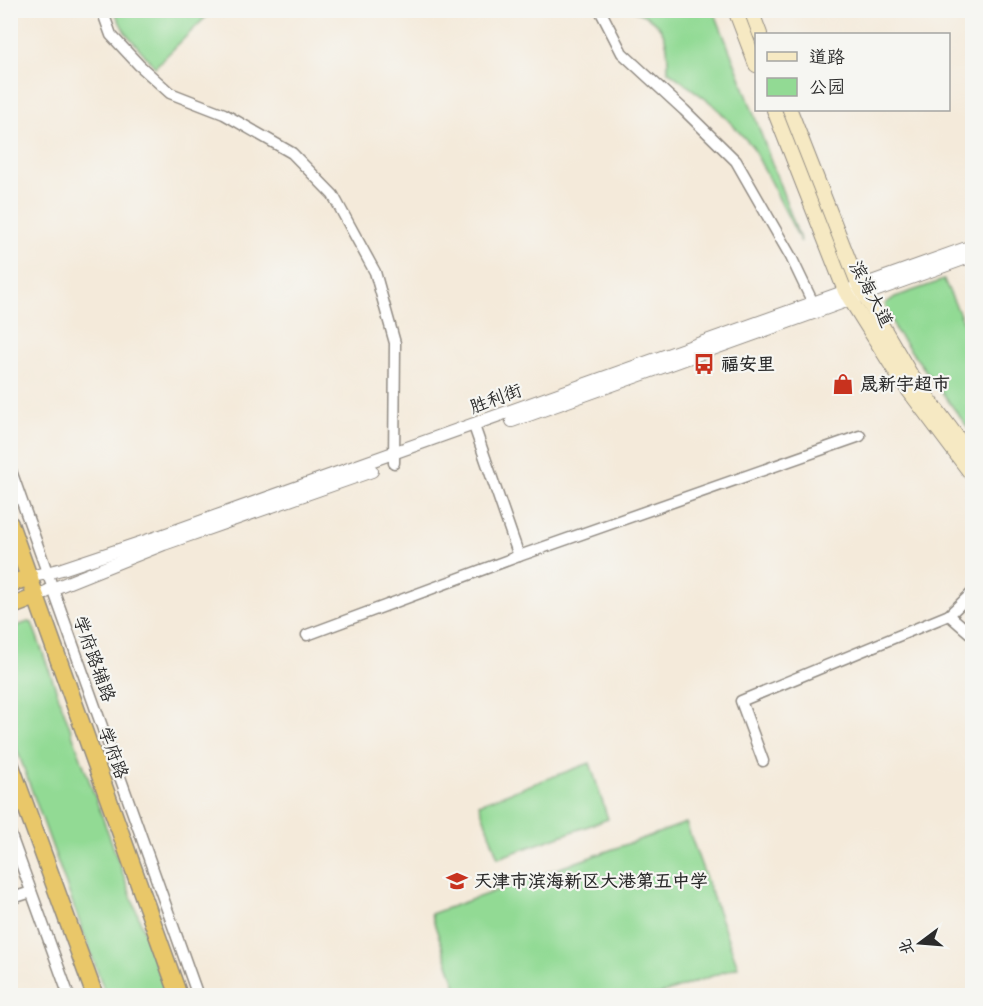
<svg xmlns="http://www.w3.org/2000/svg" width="983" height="1006" font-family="'Architects Daughter','LXGW WenKai TC',sans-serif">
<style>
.green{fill:#92da94;stroke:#5e8260;stroke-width:1.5}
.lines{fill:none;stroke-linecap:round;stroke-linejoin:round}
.minor-casing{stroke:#908a82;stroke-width:13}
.tertiary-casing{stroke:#908a82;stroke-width:14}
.secondary-casing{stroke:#908a82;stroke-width:16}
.trunk-casing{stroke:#908a82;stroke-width:19}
.minor{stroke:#fff;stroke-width:10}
.tertiary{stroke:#fff;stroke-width:12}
.secondary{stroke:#f6e9c3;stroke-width:14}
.trunk{stroke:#e9c769;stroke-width:16}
.labels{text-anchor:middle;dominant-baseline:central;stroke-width:4.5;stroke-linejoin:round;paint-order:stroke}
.street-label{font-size:18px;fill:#2b2b2b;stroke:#f6f6f2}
.poi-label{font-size:18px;font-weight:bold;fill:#2b2b2b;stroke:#f6f6f2;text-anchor:start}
</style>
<rect width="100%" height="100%" fill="#f6f6f2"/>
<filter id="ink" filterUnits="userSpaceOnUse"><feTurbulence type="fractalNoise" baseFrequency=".0167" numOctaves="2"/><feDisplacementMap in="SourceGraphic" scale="12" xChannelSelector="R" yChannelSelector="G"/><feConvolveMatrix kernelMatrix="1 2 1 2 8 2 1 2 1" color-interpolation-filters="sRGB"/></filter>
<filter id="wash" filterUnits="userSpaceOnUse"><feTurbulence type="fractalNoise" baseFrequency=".008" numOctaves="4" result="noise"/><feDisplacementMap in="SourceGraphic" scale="24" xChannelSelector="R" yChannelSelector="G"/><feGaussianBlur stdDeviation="1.35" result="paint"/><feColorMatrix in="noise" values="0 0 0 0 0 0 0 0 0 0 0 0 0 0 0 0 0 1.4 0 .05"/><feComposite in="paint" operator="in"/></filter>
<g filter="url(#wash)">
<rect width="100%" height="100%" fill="#f4eada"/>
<g class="green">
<path d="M114,11H212L155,67L125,32Z"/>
<path d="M634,11H714L739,74L801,242L752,146L715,106L668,71C668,41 667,22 634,11Z"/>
<path d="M944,280L972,341V433L896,331L885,304L895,297Z"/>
<path d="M28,622L32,623L167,995H106L11,733V628Z"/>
<path d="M590,763L608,819L498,858L479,804Z"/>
<path d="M686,823L738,967L658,995H459L431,914Z"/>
</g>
</g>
<g filter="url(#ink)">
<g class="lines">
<defs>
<g id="minor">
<path d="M102,10L111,35L139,65L170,93L224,114L292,153L333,195L375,272L395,343L394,463"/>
<path d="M600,10L622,53L684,110L736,161L791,257L813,303"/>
<path d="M474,426L519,556"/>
<path d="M10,468L198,996"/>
<path d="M949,615L972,635"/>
<path d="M307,635L519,556L860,436"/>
<path d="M763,761L741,701L949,615L972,593"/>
<path d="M10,833L69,996"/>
<path d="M10,899L31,892"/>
</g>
<g id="tertiary">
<path d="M512,421L972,256"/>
<path d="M30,577L62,569L161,536L972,246"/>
<path d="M36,597L52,589L164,544L372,471"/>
</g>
<g id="secondary">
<path d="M735,10L756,65"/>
<path d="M751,10L760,34"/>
<path d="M774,110L845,291L900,379L972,475"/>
<path d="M790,110L859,286L911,375L972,457"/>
</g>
<g id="trunk">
<path d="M10,524L179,996"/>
<path d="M10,584L30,577"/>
<path d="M10,607L36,597"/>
<path d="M10,763L95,996"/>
</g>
</defs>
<use href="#minor" class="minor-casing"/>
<use href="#tertiary" class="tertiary-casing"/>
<use href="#secondary" class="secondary-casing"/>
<use href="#trunk" class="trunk-casing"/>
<use href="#minor" class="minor"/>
<use href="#tertiary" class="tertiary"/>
<use href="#secondary" class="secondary"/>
<use href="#trunk" class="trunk"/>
</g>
</g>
<defs>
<symbol id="bus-bare" viewBox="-9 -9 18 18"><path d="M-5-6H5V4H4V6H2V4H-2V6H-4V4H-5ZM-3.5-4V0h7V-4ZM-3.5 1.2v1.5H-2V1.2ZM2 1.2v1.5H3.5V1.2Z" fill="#c8321e" stroke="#f6f6f2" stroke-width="2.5" paint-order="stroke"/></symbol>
<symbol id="shop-bare" viewBox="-9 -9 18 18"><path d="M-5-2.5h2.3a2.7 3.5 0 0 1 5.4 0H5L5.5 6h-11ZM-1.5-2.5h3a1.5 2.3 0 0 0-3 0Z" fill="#c8321e" stroke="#f6f6f2" stroke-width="2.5" paint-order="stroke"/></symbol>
<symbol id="school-bare" viewBox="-9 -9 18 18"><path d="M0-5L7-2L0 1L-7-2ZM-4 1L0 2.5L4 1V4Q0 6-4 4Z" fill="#c8321e" stroke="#f6f6f2" stroke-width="2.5" paint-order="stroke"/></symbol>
</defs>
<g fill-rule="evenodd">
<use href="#bus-bare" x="689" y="349" width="30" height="30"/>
<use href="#shop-bare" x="828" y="369" width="30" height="30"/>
<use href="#school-bare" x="442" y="866" width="30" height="30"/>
</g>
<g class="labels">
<g class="street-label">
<text transform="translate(871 294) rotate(62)">滨海大道</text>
<text transform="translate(496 399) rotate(-20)">胜利街</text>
<text transform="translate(94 659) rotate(70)">学府路辅路</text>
<text transform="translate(113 753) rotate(70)">学府路</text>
</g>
<g class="poi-label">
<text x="721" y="364">福安里</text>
<text x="860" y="384">晟新宇超市</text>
<text x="474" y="881">天津市滨海新区大港第五中学</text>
</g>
</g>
<rect width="983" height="1006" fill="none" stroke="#f6f6f2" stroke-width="36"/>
<rect x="755" y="33" width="195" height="78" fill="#f6f6f2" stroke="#a5a5a2" stroke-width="1.5"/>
<rect x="767" y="52" width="30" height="9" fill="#f6e9c3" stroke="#a5a5a2" stroke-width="1.5"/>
<text x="809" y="63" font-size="18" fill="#2b2b2b">道路</text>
<rect x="767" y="78" width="30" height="18" fill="#92da94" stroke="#a5a5a2" stroke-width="1.5"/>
<text x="809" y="93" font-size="18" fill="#2b2b2b">公园</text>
<g transform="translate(920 943) rotate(254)" stroke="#f6f6f2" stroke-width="4.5" paint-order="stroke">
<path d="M0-4.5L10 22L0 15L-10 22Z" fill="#2b2b2b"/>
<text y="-9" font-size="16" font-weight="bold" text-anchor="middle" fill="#2b2b2b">北</text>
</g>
</svg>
